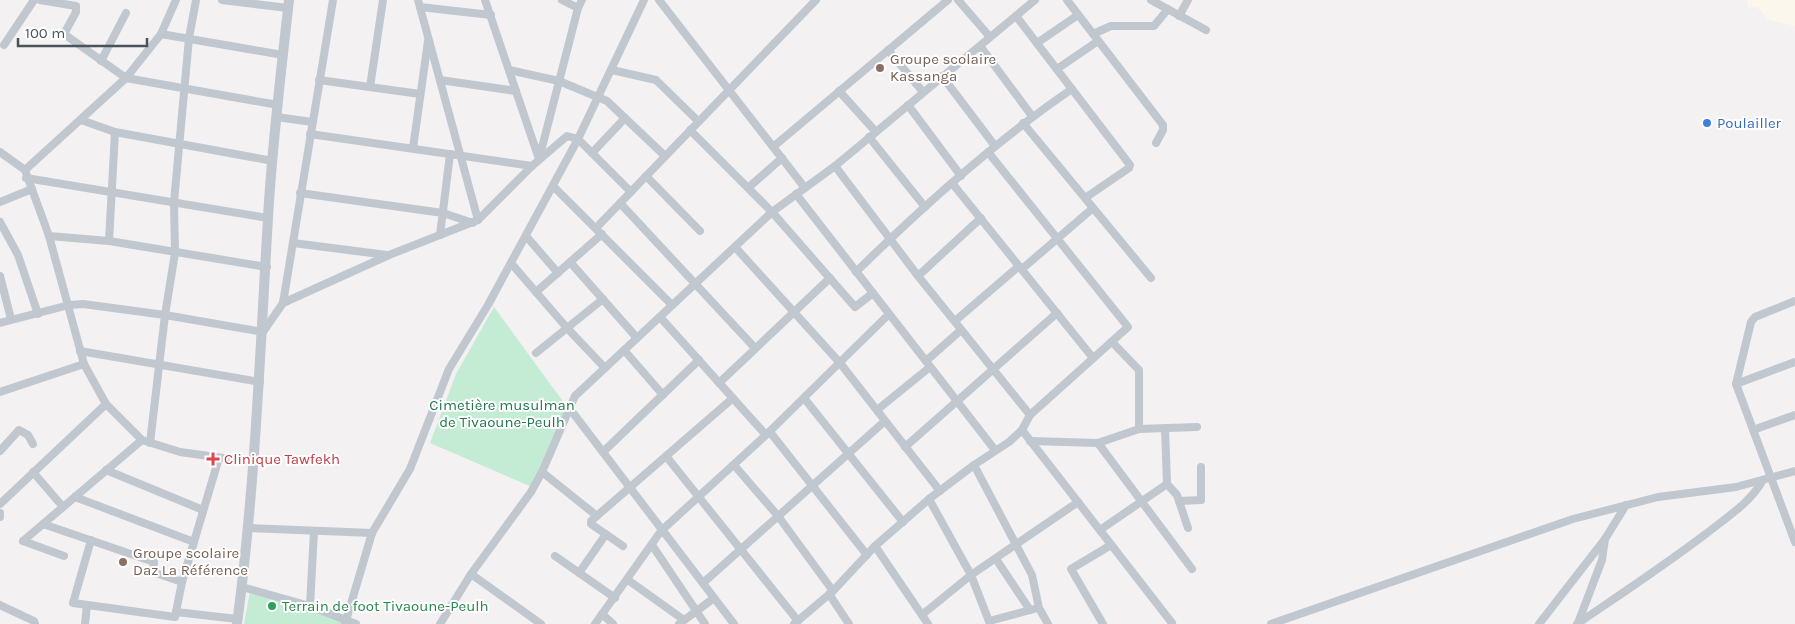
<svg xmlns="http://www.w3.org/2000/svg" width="1795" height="624" font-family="Karla,sans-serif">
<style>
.commercial{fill:#fbf7ec}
.green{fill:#c4ecd4}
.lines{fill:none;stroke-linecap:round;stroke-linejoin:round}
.minor{stroke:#c0c7ce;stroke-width:8}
.tertiary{stroke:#c0c7ce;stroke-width:10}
.education-dot{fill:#8d6e63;stroke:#fff;stroke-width:2}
.shop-dot{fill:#3f7fe0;stroke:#fff;stroke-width:2}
.health-dot{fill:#e0444e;stroke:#fff;stroke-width:2}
.leisure-dot{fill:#2e9e5b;stroke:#fff;stroke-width:2}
.labels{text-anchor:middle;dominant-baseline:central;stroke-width:4;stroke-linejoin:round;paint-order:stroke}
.education-label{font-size:15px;fill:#785e54;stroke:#fff;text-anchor:start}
.shop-label{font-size:15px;fill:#366cbe;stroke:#fff;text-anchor:start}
.park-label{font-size:15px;fill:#20784e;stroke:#fff}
.health-label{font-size:15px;fill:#be3a42;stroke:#fff;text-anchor:start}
.leisure-label{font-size:15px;fill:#27864d;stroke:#fff;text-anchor:start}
</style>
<rect width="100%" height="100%" fill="#f3f1f1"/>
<path class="commercial" d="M1747,0H1795V26L1769,20L1757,7L1748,8Z"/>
<g class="green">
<path d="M494,307L567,407L532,487L430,443L456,374Z"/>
<path d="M250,591L342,620L341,624H244Z"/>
</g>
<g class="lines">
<g class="minor">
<path d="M40,0L76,6V12L64,34L126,78L278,105"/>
<path d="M222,0L288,8"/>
<path d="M418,0L478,220"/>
<path d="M485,0L539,159L578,8L582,0"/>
<path d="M562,0L578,8"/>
<path d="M659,0L805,188"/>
<path d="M958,0L990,37"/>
<path d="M1067,0L1163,125V130L1156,143"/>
<path d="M1151,0L1206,30"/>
<path d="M420,7L491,15"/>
<path d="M1016,16L1130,165L1129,168L1085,198"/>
<path d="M1179,16L1188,0"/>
<path d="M161,34L283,55"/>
<path d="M1093,34L1111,26H1154L1168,9"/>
<path d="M1037,43L1078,15"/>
<path d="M4,45L34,0"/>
<path d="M980,46L1032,116"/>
<path d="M888,50L923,92"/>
<path d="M101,61L126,13"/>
<path d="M1057,69L1098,41"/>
<path d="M509,70L559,81L607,101L665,156"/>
<path d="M612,70L656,80L698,121"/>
<path d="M942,76L995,146"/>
<path d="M319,80L420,94"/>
<path d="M440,80L516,91"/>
<path d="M370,87L383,0"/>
<path d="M839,91L876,132"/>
<path d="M908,105L961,176"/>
<path d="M277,117L312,122"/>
<path d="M81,120L115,132L273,161"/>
<path d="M1023,123L1151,278"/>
<path d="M690,130L772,212L855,307L873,293"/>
<path d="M310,134L532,166"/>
<path d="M869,137L925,207"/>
<path d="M773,147L948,0"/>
<path d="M413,148L428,41"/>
<path d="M0,152L25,170L49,236L84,364L106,404L142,440L180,452L252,462"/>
<path d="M592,153L625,118"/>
<path d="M835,166L918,276L1030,415"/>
<path d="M25,170L126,78L161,34L176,0"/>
<path d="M646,176L700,231"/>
<path d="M26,178L268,218"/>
<path d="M952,183L1093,358"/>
<path d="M553,186L672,305"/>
<path d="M749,187L782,158"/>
<path d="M300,193L443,213L473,223"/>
<path d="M796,194L995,450"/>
<path d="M0,202L32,189"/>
<path d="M620,203L755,348"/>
<path d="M0,222L18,255L38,314"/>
<path d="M596,228L816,0"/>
<path d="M440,235L450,154"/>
<path d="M49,236L109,241L267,267"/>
<path d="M526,236L558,273"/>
<path d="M109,241L115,132"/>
<path d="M293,243L387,255"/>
<path d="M735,247L840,363L940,491"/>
<path d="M570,262L637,338"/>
<path d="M511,263L567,328L605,368"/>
<path d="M1022,269L1093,208"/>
<path d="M856,272C923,206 994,142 1072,89"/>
<path d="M0,276L11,319"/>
<path d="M918,276L981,218"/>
<path d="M536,292L602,234"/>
<path d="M1795,301L1755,317L1751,322L1736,384L1795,542"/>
<path d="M283,303L389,255L478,220L532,166L567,136L578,139L631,192"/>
<path d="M660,317L766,435"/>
<path d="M955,321L1019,266"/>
<path d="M0,323L69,305L83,304L165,315L263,332L283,303L333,0"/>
<path d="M1112,342L1139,370V429"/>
<path d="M624,350L663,395"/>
<path d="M80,351L260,382"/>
<path d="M536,353L603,299"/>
<path d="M926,361L961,330"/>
<path d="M719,383L830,278"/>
<path d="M1736,384L1795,362"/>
<path d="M0,392L84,364"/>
<path d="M804,398L903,522"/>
<path d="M570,409L734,624"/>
<path d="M877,410L930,367"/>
<path d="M1165,428L1167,484L1177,495L1188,528"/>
<path d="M1022,430L1172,623"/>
<path d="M1753,430L1795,415"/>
<path d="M770,432L867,555"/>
<path d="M1030,441L1098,443L1139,429L1197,427"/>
<path d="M150,443L165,315L175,253L174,202L189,38L196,0"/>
<path d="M1098,443L1192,569"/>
<path d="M905,447L1057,313"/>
<path d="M0,451L19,430L28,435L33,444"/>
<path d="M603,452L699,360"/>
<path d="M666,456L798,621"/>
<path d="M734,465L778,516L833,591"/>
<path d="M974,465L1032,575L1039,608L1048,624"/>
<path d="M106,470L203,510"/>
<path d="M33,472L63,507"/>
<path d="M542,472L597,516"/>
<path d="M75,497L194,542"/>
<path d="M929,499L971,575L990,624"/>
<path d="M1179,501L1201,500V467"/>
<path d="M0,504L106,404"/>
<path d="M0,513V517"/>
<path d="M43,524L154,562L153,572L182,582"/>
<path d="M249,528L372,533"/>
<path d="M1100,530L1167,484"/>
<path d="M91,540L73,603L175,617L182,582L219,458"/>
<path d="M23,541L142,440"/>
<path d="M23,541L64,556"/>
<path d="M652,545L705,624"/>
<path d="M623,546L591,524V521L733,398"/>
<path d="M875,546L928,624"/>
<path d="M555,556L615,598"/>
<path d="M996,559L1030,610"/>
<path d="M579,573L606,534"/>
<path d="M471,574L541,624"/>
<path d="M628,580L684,620"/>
<path d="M703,583L885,421"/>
<path d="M242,587L310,606L356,624"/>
<path d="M829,594L849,624"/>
<path d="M0,605L34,621L35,624"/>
<path d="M310,606L314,531"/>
<path d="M176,612L237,619"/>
<path d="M602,614L613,624"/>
<path d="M923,614L971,575L1078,502"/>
<path d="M989,621L1034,609"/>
<path d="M1578,623L1602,560L1605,539"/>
<path d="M85,624L87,605"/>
<path d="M345,624L372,533L410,469L449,369L488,305L578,139L644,0"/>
<path d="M440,624L471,574L531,492L542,472L575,396L772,212L835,166L1035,0"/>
<path d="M595,624L661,531L766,435L889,314"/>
<path d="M679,624L714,598"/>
<path d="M794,624L833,591L875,546L929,499L974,465L1009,442L1022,430L1030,415L1128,327L988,152"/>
<path d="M1103,624L1071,569L1111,545"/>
<path d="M1271,624L1573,519L1658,497L1736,487L1795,471"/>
<path d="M1539,624L1605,539L1626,505"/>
<path d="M1577,624C1621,594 1665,565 1707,533C1727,517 1750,503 1763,480"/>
</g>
<path class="tertiary" d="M237,624C255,489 260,353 268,218C272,145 281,72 289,0"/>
</g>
<g class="education-dot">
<circle cx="880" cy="68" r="5"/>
<circle cx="123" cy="562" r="5"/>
</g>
<circle class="shop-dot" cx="1707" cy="123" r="5"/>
<path class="health-dot" d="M210.5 451.5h5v5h5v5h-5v5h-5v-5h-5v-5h5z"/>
<circle class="leisure-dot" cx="272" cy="606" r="5"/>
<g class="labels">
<g class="education-label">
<text x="890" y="59">Groupe scolaire<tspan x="890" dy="17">Kassanga</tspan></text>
<text x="133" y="553">Groupe scolaire<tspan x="133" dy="17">Daz La Référence</tspan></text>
</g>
<g class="shop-label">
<text x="1717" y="123">Poulailler</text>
</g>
<g class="park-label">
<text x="502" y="405">Cimetière musulman<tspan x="502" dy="17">de Tivaoune-Peulh</tspan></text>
</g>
<g class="health-label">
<text x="224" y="459">Clinique Tawfekh</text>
</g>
<g class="leisure-label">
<text x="282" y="606">Terrain de foot Tivaoune-Peulh</text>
</g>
</g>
<path d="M18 38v8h129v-8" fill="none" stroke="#4a535c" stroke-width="2.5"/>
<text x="25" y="38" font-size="15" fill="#4a535c" stroke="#ffffff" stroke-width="4" paint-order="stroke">100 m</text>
</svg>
